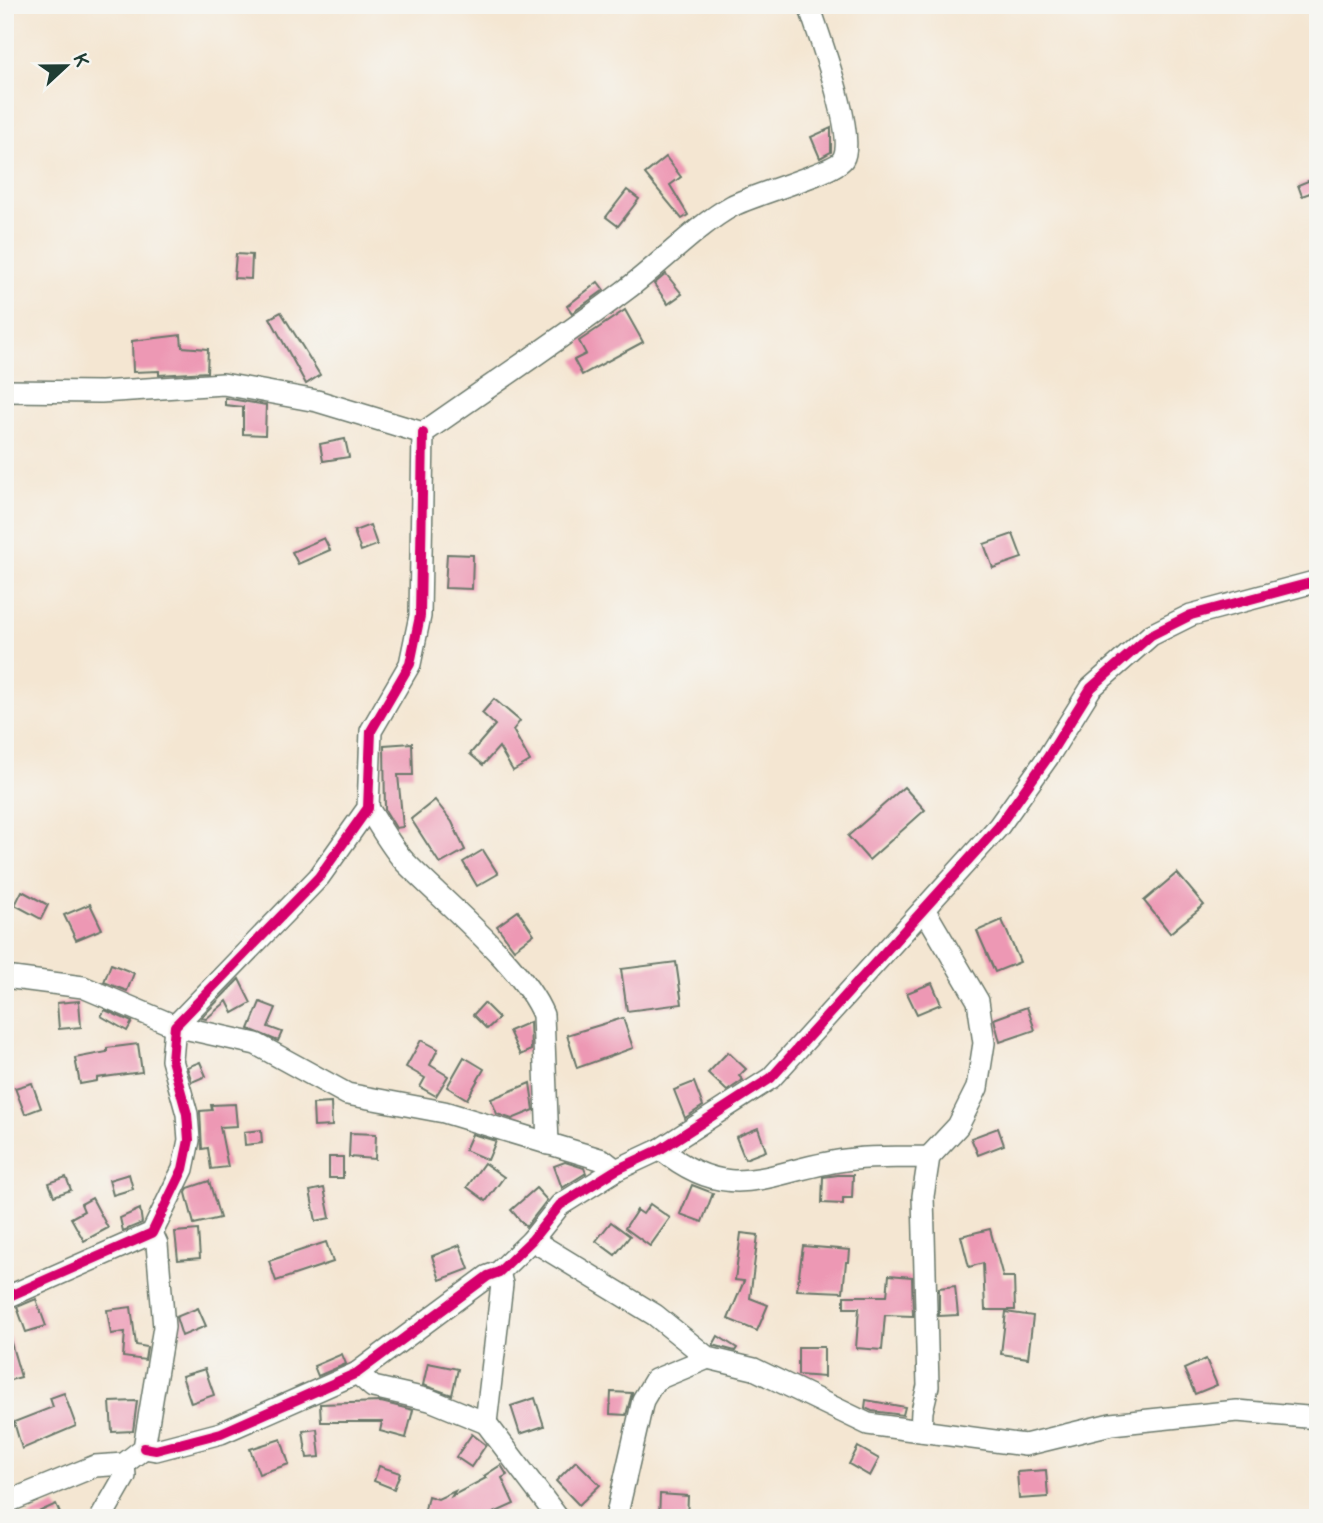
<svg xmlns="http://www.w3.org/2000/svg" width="1323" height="1523" font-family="Pangolin,sans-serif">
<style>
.building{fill:#ed98b4}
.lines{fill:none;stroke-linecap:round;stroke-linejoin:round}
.minor-casing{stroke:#6a786b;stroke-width:24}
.minor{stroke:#fff;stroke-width:21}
.cycleway-casing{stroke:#f6f6f2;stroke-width:15}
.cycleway{stroke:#d6006c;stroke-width:10}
</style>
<rect width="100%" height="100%" fill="#f6f6f2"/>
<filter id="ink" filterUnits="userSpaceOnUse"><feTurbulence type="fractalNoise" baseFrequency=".0143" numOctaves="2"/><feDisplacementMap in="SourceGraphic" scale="14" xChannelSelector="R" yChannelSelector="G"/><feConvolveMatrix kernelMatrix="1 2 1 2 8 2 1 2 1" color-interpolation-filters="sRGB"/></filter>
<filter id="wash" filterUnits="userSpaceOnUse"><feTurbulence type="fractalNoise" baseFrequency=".00686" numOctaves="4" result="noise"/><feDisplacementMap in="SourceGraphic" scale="28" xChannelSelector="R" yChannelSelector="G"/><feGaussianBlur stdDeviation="1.57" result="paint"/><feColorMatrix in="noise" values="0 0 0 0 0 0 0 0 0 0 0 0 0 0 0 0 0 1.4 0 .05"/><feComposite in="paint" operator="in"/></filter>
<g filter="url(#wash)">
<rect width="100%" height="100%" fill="#f4e6d2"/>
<g id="blocks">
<g class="building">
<path d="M831,128V152L820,158L811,137Z"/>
<path d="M666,157L681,177L670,185L688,215L682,219L645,174Z"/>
<path d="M1318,177V190L1302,196L1298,185Z"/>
<path d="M627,190L639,199L618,226L606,217Z"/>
<path d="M236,254L252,255L251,279L234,278Z"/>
<path d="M666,274L682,294L668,304L654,284Z"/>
<path d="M598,282L604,290L572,313L567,306Z"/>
<path d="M625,310L643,342L582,375L574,360L586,354L579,341Z"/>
<path d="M281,312L320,375L306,384L270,318Z"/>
<path d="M181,335L182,347L208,349L207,372L159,375V371L133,372L132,341Z"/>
<path d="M225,398L266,405L265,435L243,434V407L225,405Z"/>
<path d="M345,439L349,457L323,461L320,444Z"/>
<path d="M370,525L377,545L361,551L354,531Z"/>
<path d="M1013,534L1022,558L993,568L984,544Z"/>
<path d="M324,538L330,550L298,564L292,552Z"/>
<path d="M447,554L473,555L472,589L445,588Z"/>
<path d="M494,699L520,721L513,730L530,761L513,771L499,747L483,765L470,754L495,725L482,713Z"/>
<path d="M412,743L413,775H398L403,827L396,828L385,810L384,745Z"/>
<path d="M904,787L925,810L869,860L848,836Z"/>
<path d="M435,800L452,822L465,850L440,864L411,819Z"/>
<path d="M483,850L498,874L477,886L463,862Z"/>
<path d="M1177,873L1204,905L1170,933L1144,901Z"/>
<path d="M22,891L48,905L41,919L15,905Z"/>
<path d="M90,904L102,929L76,940L64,915Z"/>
<path d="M518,911L534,934L514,949L497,926Z"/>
<path d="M1002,920L1020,962L995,972L977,931Z"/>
<path d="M676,962L682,1004L627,1011L621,969Z"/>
<path d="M111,964L134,973L127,991L104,982Z"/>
<path d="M239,979L251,1003L233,1013L227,1001L206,1019L201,1018Z"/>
<path d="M932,983L941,1004L917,1014L907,993Z"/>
<path d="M79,1001L81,1027L59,1029L57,1003Z"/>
<path d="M260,1002L276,1008L268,1027L282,1032L278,1041L249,1029Z"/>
<path d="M484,1003L499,1018L487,1029L473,1015Z"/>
<path d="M1027,1007L1035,1030L1000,1042L994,1019Z"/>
<path d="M105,1010L132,1022L127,1031L101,1016Z"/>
<path d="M623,1018L633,1048L577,1068L567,1035Z"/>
<path d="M530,1022L531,1050L520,1055L509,1031Z"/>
<path d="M421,1040L438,1049L430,1065L448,1076L436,1096L420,1087L425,1078L406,1067Z"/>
<path d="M138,1044L142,1072L97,1078V1081L80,1084L75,1058L107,1052V1048Z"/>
<path d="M728,1052L746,1069L739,1076L743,1080L727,1091L708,1073Z"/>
<path d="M464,1057L484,1069L467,1099L447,1087Z"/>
<path d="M200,1062L206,1076L192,1082L187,1067Z"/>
<path d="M694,1082L703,1106L685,1118L674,1090Z"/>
<path d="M32,1083L41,1108L25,1114L15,1088Z"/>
<path d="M530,1083L534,1110L512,1119L497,1114L491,1099Z"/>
<path d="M331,1103L332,1126L314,1127L313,1104Z"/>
<path d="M235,1104L237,1126L220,1127L228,1167L211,1169L208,1148L202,1149L200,1111L212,1110L211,1105Z"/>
<path d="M758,1128L766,1151L745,1159L736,1137Z"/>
<path d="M998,1128L1004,1145L978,1155L971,1138Z"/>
<path d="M261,1130L262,1143L245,1145L244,1132Z"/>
<path d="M350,1133L376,1134L375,1159L349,1157Z"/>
<path d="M472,1134L496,1141L488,1160L465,1150Z"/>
<rect x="329" y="1157" width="14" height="21"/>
<path d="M565,1162L584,1168L586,1173L562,1188L554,1166Z"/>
<path d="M484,1163L504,1177L486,1201L467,1187Z"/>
<path d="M129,1174L133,1189L113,1195L109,1180Z"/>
<path d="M838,1175H853L852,1198H843V1204L822,1203L823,1177Z"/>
<path d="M66,1177L71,1190L54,1196L49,1183Z"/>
<path d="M209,1181L220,1218L194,1224L186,1193L188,1188Z"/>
<path d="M692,1185L713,1193L702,1222L680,1214Z"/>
<path d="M324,1188L330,1218L316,1221L310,1191Z"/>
<path d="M536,1188L547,1200L526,1227L511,1210Z"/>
<path d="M92,1198L108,1228L84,1241L71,1218L84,1211L81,1204Z"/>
<path d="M650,1204L670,1218L650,1246L625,1228L637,1210L643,1214Z"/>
<path d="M140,1209L142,1223L123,1231L120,1218Z"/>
<path d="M611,1222L630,1236L615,1255L596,1241Z"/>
<path d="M990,1229L1003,1277H1014L1015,1310H985L983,1263L969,1267L961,1236Z"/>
<path d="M198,1230L200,1258L178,1260L175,1232Z"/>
<path d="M741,1233L758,1235L750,1298L768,1305L757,1331L728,1319L744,1281L735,1280Z"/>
<path d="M326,1242L333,1262L276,1281L269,1261Z"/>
<path d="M460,1245L469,1269L440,1280L432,1256Z"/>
<path d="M803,1246L850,1250L849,1262H846L843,1292L797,1290Z"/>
<path d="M889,1275L912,1277L913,1316L885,1315L882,1350L856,1348L859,1308H844V1296H887Z"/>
<path d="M955,1286L958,1315L939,1316V1288Z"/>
<path d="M36,1299L46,1326L26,1332L17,1307Z"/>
<path d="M131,1307L136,1345L147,1347L145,1360L123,1357L125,1332L111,1334L107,1310Z"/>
<path d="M198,1308L206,1326L182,1336L176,1317Z"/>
<path d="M1006,1312L1033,1316L1028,1358L1001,1354Z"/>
<path d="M5,1336H9L21,1377L7,1381Z"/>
<path d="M718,1336L737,1348L735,1351L713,1345Z"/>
<path d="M798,1347H824V1377L798,1375Z"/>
<path d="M342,1354L346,1364L318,1376L314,1366Z"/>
<path d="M1206,1359L1217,1385L1195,1394L1184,1369Z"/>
<path d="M428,1363L458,1369L452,1395L423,1385Z"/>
<path d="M205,1369L214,1395L191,1403L182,1376Z"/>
<path d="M611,1392L632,1393L626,1415L610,1414Z"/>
<path d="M64,1393L76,1426L22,1449L14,1422L53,1407L50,1398Z"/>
<path d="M535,1398L544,1426L520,1434L511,1406Z"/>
<path d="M866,1400L905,1407L903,1415L872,1411L865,1408Z"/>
<path d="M137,1401L133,1431L112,1432L110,1402Z"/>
<path d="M381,1402L413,1410L406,1438L380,1431L382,1422H321L320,1404Z"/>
<path d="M317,1429L320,1457L307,1458L303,1431Z"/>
<path d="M472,1434L486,1445L471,1467L456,1457Z"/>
<path d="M281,1439L289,1464L259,1474L250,1449Z"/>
<path d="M858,1447L879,1459L870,1476L849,1464Z"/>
<path d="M576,1461L600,1485L579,1505L556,1481Z"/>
<path d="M501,1465L507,1475L502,1478L514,1504L483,1518H417L424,1514L428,1496L438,1499L455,1491L452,1496L486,1478L484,1476Z"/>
<path d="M379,1466L400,1473L394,1489L374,1481Z"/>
<path d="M1046,1470L1048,1497L1019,1499L1017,1472Z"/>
<path d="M660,1494L688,1496L687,1518H659Z"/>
<path d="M56,1504L62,1518H25Z"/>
</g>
</g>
</g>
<g filter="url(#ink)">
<use href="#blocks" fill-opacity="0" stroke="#6a786b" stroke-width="2"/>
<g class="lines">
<defs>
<g id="minor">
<path d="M5,391L101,392L223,384L317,401L423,433"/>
<path d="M423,433C491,385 561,339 627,289C659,265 699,224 732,206C752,195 836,172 843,159C857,135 818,34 809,5"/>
<path d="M368,808C380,826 391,847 405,862C443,901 524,967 543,1015L548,1144"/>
<path d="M5,977L83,987L175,1026L256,1044L347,1094L444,1112L603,1160L616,1170"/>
<path d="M661,1149C735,1210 775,1166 854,1159C878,1156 904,1158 929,1157"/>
<path d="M532,1240L655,1315L708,1358L754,1369L868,1424L1025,1445L1111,1424L1237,1411L1318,1418"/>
<path d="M5,1298L152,1233L183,1169L189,1140L187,1114L172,1060L175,1026L319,877L368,808L371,731L410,664L420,616L423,433"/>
<path d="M357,1373L373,1387L430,1400L486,1423L558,1518"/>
<path d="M486,1423L502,1284L499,1272"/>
<path d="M921,1431L922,1411L928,1386L923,1196L929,1157L958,1126L977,1088L984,1043L978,1001L924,909"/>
<path d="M144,1448L156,1450L221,1433L357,1373L488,1276L499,1272L532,1240L560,1205L616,1170L661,1149L771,1078L999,826L1048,757L1091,688L1151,635L1191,615L1318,581"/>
<path d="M5,1503L95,1466L124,1464L144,1448L164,1327L157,1244L152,1233"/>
<path d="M101,1518L125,1476L124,1464"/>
<path d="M616,1518L643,1400L655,1380L708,1358"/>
</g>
</defs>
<use href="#minor" class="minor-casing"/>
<use href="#minor" class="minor"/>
<defs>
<g id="cycleway">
<path d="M5,1298L152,1233L183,1169L189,1140L187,1114L172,1060L175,1026L319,877L368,808L371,731L410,664L420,616L423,433"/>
<path d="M144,1448L156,1450L221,1433L357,1373L488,1276L499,1272L532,1240L560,1205L616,1170L661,1149L771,1078L999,826L1048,757L1091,688L1151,635L1191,615L1318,581"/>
</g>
</defs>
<use href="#cycleway" class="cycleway-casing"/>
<use href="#cycleway" class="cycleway"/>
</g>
</g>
<rect width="1323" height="1523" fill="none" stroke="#f6f6f2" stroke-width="28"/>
<g transform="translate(66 66) rotate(68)" stroke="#f6f6f2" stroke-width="5" paint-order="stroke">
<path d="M0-5L12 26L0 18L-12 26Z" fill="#1f3d34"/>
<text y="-10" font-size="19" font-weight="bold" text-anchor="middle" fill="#1f3d34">K</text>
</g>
</svg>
